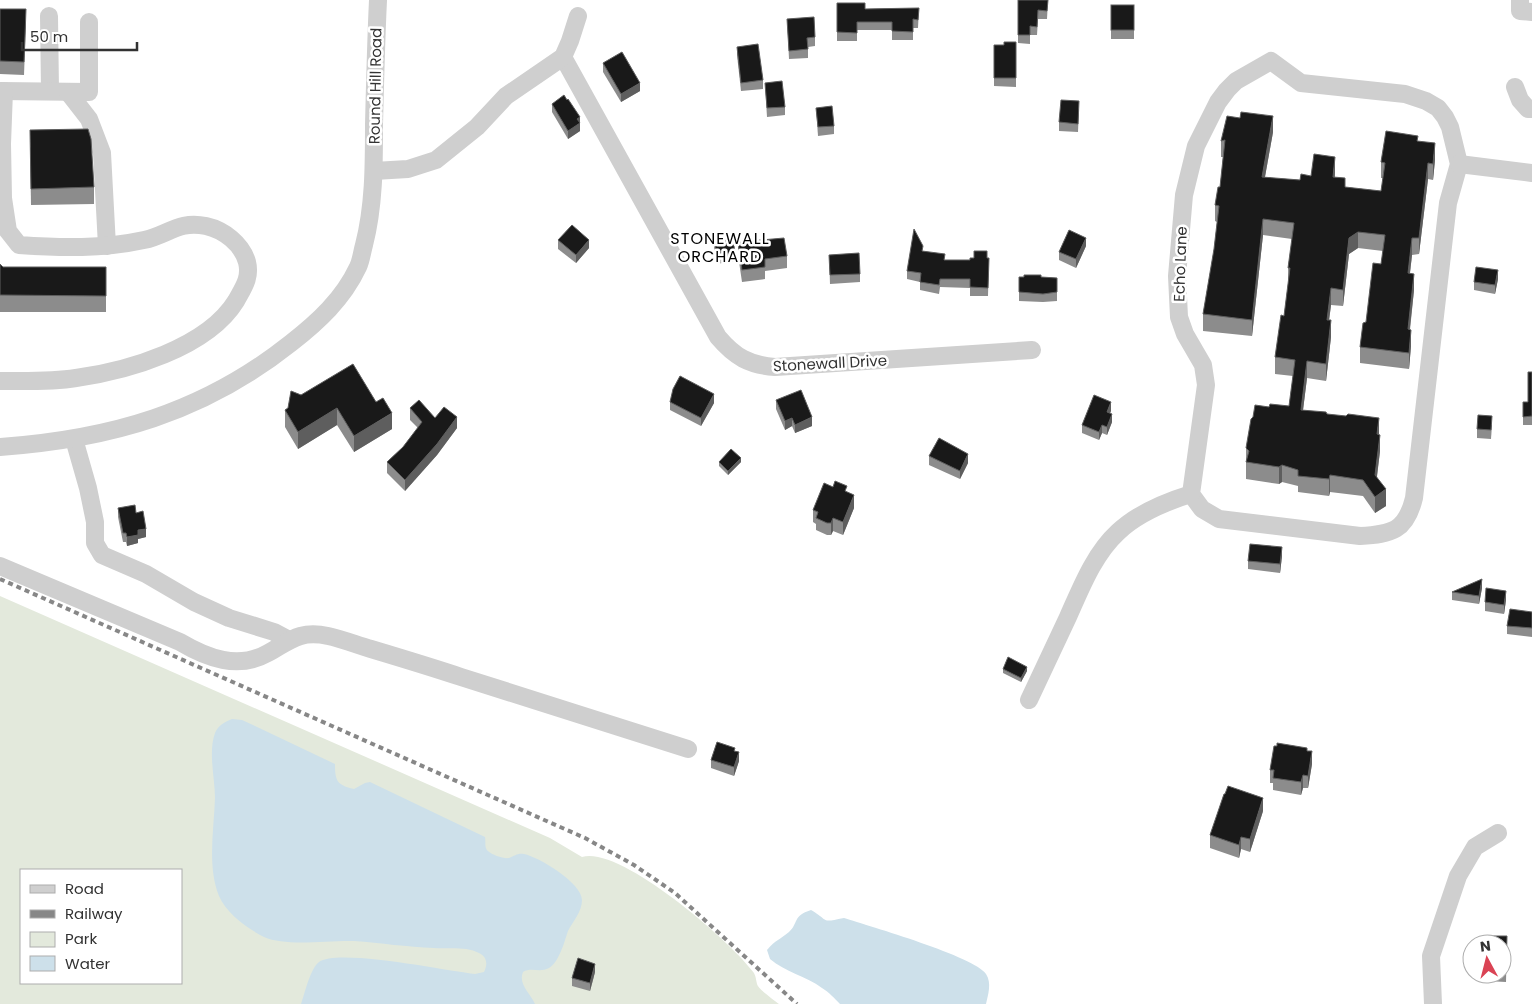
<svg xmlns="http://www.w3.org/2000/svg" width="1532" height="1004" font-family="Poppins,sans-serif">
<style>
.green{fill:#e3e9dc;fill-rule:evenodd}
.water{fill:#cde0ea}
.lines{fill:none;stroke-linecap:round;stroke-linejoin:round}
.minor{stroke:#cfcfcf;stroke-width:18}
.rail{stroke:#878787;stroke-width:4;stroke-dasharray:5 4;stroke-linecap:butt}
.wall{fill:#8c8c8c}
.shaded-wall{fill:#5e5e5e}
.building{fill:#191919;stroke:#5e5e5e}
.labels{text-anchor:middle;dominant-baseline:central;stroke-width:5;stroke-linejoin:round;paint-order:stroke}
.street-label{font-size:15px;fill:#323232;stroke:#fff}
.neighbourhood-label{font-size:16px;letter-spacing:1px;fill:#000;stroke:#fff}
</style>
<rect width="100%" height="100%" fill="#fff"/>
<path class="green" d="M0,596L550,838L582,857C620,845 732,942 754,973C756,977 756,980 757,984C758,989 774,1000 779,1004H0ZM21,870H181V983H21Z"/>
<g class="water">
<path d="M232,719L242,720L253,725L335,764C335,781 337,785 354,789L365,783L370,782L485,837C486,841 484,848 488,851C492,855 504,859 509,858C515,856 517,853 524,854C539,857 582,883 582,900C582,912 573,921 568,931C564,943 559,962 549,968C540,973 531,967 523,972C518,984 530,993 535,1004H301C305,993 310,969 319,962C338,948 447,971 475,974L484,972C488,964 487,957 479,953C467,946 448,949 434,948C407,947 381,943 354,941C329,940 286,947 264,937C248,929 226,913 219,896C207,866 214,829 215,798C215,778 208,753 215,733C218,726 224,722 232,719Z"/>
<path d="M811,910C830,921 820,923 844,918C869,926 976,957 986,974C992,983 988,995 986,1004H840C835,999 829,992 822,988C806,976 785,972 770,959L767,950C775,940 781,939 789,932C799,923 792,916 811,910Z"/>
</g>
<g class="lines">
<g class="minor">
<path d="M1520,0V11L1532,12"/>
<path d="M49,16L50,91"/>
<path d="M563,57L718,337C735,357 749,365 775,367L1032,350"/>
<path d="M1271,61L1301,83L1405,94L1426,101L1438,108L1445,117L1450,127L1459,164L1448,203L1414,498C1406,531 1392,534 1360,536L1219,519L1202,509L1191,494L1206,385L1203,365L1185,334L1179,317L1177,276L1184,195L1196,146L1218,102L1227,90L1236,81Z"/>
<path d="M1515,87L1520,100L1528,109H1532"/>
<path d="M0,91L89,92V22"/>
<path d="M68,92L89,119L102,153L107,246"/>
<path d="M1459,164L1532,173"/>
<path d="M374,171L408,169L436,160L477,127L506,96L563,57L570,41L578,16"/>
<path d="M0,381C25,381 51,382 76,378C127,371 207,348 236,301C243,288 251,278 247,262C242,244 224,230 206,226C179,220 168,235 144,240C103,249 61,248 19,245L8,231L3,198L2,144L4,91"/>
<path d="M74,439L88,488L95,522V543L102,555L146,574L194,602L229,618L274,632L289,640"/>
<path d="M0,447C110,439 203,413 291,343C318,322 343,299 358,267C361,261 362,252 364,245C374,206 374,166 374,125C375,83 376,42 378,0"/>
<path d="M0,566L180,642C207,658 238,670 268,653C290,641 299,630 328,636C342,639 357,645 371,649C401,658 431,667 461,677C537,701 612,725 688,749"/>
<path d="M1029,700C1042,672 1055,645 1068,617C1081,588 1094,554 1118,532C1138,513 1165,502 1191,494"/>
<path d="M1433,1004L1431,956L1458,876L1475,847L1498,833"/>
</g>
<path class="rail" d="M0,579L585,838L634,865L675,893L797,1004"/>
</g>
<g class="wall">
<path d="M1018,0H1048L1047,19H1038L1037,35H1030V44L1018,43Z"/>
<path d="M837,3L865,9L919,8L918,28H913V40H892V30H857V41H837Z"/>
<rect x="1111" y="5" width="23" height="34"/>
<path d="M0,9L26,22L24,75L0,74Z"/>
<path d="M787,19L815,37V46L808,47V58L789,59Z"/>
<path d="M1016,42V87L994,86V45H1004Z"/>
<path d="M737,47L763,80V89L741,91L737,55Z"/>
<path d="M603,63L640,91L621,102L603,72Z"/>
<path d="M765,83L785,107V115L767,117Z"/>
<path d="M552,104L580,117V131L568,139L552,112Z"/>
<path d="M816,108L834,126V134L818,136Z"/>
<path d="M1079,109L1078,132L1059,131V122Z"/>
<path d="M1273,132L1265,177L1300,180L1311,176L1335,173V178L1345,187L1381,191L1383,178H1381V162L1418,141L1435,160L1433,180L1428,179L1419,254L1412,255L1410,273L1414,290L1410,330L1411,346L1409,369L1360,363V347L1381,264L1383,251L1358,248L1349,254L1343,306L1331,305L1329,320L1331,337L1326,381L1307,378L1303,410L1327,414L1379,435L1380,451L1377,477L1386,506L1375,513L1363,496L1330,492L1329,496L1298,492V486L1282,482L1279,484L1246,479V448L1269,407L1289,406L1293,376L1275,374V357L1284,316L1288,284V268L1292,239L1263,235L1252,336L1203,331V314L1214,249L1217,222L1215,221V205L1220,187L1223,157H1221V141Z"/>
<path d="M30,147L94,187V204L31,205Z"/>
<path d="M714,236L735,252V261L716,264L714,245Z"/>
<path d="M558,240L589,248L576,263L558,249Z"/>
<path d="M738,242L787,256V268L765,271V279L742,282L738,255Z"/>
<path d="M1086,246L1076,268L1059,260V252Z"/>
<path d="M923,251L945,260H970L989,258L988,296H970V288L940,287L939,294L920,290V282L907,279V271Z"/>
<path d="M829,255L860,274V282L830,284Z"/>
<path d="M0,264L3,267H106V312H0Z"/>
<path d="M1019,277H1041L1057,278V301L1043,302L1019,301Z"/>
<path d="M1498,279L1495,294L1474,290V282Z"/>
<path d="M1532,372V425H1523V402H1528Z"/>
<path d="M291,391L392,429L354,452L337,425L298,449L285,427V410L288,408Z"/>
<path d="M776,400L812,426L795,433L792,426L785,430L776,409Z"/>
<path d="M670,402L714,403L701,426L670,410Z"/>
<path d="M410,408L435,418L457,428L437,455L405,491L387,473V462L403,447L418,428L410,420Z"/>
<path d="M1111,411L1110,413L1112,422L1107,435L1102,433L1099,440L1082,433V425Z"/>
<path d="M1492,425L1491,439L1477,438V429Z"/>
<path d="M929,456L968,463L960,479L929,465Z"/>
<path d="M719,462H741L728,475L719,466Z"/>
<path d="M847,492L854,508L843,535L833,531L831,535H827L816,530V524L813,522V510Z"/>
<path d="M118,508L136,513L146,537L138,539V543L127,546L126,542H123L118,517Z"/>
<path d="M1282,556L1280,573L1248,569V561Z"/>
<path d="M1482,588L1479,604L1452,600V592Z"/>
<path d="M1506,600L1504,614L1485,611V602Z"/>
<path d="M1532,612V637L1507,634V626Z"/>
<path d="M1003,669L1027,671L1021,682L1003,673Z"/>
<path d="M1307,751L1312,764L1308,788H1303L1301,795L1273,790V783H1270V770Z"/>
<path d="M711,760L739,761L734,776L711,768Z"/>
<path d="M1263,811L1250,852L1241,849L1239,858L1210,848V835Z"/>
<path d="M1507,936L1506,982L1487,981V974H1502V944Z"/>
<path d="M595,972L590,991L572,986V978Z"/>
</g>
<g class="shaded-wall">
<path d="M640,83V91L621,102V94Z"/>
<path d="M1273,116V132L1262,193V177Z"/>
<path d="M580,117V131L568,139V131L577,119Z"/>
<path d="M1435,143V160L1433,180V164Z"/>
<path d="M1335,157V173L1333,194V177Z"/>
<path d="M1428,163V179L1419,254V238Z"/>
<path d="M1263,219V235L1252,336V320Z"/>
<path d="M1358,232V248L1349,254L1343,306V290L1349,238Z"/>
<path d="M1086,238V246L1076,268V259Z"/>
<path d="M1412,238V255L1408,289V273Z"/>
<path d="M589,240V248L576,263V255Z"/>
<path d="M1498,270V279L1495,294V285Z"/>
<path d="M1414,274V290L1408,345V329Z"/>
<path d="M1331,288V305L1327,336V320Z"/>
<path d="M1331,320V337L1326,381V364Z"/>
<path d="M1411,330V346L1409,369V353Z"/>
<path d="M1307,361V378L1301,426V410Z"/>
<path d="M714,394V403L701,426V418Z"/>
<path d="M1111,402V411L1107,420V412Z"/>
<path d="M337,408V425L298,449V432Z"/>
<path d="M392,413V429L354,452V436Z"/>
<path d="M1112,414V422L1107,435V427Z"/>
<path d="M457,417V428L437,455L405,491V480Z"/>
<path d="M812,417V426L795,433V425Z"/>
<path d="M792,418V426L785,430V421Z"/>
<path d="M1379,418V434L1377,450V434Z"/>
<path d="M1102,425V433L1099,440V432Z"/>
<path d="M1380,435V451L1375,491V475Z"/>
<path d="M968,454V463L960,479V471Z"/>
<path d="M741,458V462L728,475V471Z"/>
<path d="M1282,465V482L1279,484V467Z"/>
<path d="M1330,475V492L1329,496V479Z"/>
<path d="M1386,489V506L1375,513V497Z"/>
<path d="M854,495V508L843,535V522Z"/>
<path d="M833,518V531L831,535V523Z"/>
<path d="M146,529V537L138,539V543L127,546V537L138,530Z"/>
<path d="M1282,547V556L1280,573V564Z"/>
<path d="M1482,579V588L1479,604V596Z"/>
<path d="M1506,591V600L1504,614V605Z"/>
<path d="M1027,667V671L1021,682V678Z"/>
<path d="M1312,751V764L1308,788V776Z"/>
<path d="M739,752V761L734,776V767Z"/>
<path d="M1303,775V788L1301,795V782Z"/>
<path d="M1263,798V811L1250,852V839Z"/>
<path d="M1241,837V849L1239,858V845Z"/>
<path d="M595,964V972L590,991V983Z"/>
</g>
<g class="building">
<path d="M1018,0H1048L1047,11L1038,10L1037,27L1030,26V35H1018Z"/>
<path d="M837,3H865V9L919,8L918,20L913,19V32L892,31V22H857V33L837,32Z"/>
<rect x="1111" y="5" width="23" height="25"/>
<path d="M0,9H26L24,62L0,61Z"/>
<path d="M814,17L815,37L807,38L808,49L789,51L787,19Z"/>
<path d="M1004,42H1016V78H994V45H1004Z"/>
<path d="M758,44L763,80L741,83L737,47Z"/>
<path d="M622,52L640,83L621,94L603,63Z"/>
<path d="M782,81L785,107L767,108L765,83Z"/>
<path d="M564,95L567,100L568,99L580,117L577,119L580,123L568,131L552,104Z"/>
<path d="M1061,100L1079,101L1078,124L1059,122Z"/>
<path d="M832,106L834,126L818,127L816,108Z"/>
<path d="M1241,112L1273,116L1262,177L1300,180L1301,174L1311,176L1314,154L1335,157L1333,177L1345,178V187L1381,191L1385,163L1381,162L1386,131L1418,136L1417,141L1435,143L1433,164L1428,163L1419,238H1412L1408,273L1414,274L1408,329L1411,330L1409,353L1360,347L1363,323L1366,322L1373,263L1381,264L1385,235L1358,232L1349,238L1343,290L1331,288L1327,320H1331L1326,364L1307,361L1301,410L1326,412L1327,414L1346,416L1348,414L1379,418L1377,434L1380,435L1375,475L1386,489L1375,497L1363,480L1330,475L1329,479L1298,476V470L1282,465L1279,467L1246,462L1249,451L1246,448L1251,419L1253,417L1255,405L1269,407L1270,404L1289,406L1295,360L1275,357L1281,315L1284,316L1290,268H1288L1294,223L1263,219L1252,320L1203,314L1214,249L1219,206L1215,205L1218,187H1220L1225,140L1221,141L1227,116L1240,118Z"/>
<path d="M88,129L91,139L94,187L31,189L30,130Z"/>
<path d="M572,225L589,240L576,255L558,240Z"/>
<path d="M914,229L923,246L922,251L945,254L944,260H970V258H974V251H987V258H989L988,288L970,287V279H940L939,285L920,282L921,273L907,271Z"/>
<path d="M1069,230L1086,238L1076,259L1059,252Z"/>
<path d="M732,234L735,252L716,255L714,236Z"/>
<path d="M784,238L787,256L765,259V267L742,270L738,242Z"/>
<path d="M859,253L860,274L830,275L829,255Z"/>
<path d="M0,264L3,267H106V296L0,295Z"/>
<path d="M1476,267L1498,270L1495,285L1474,282Z"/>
<path d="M1024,275H1041V277L1057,278V292L1043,294L1019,292V277H1024Z"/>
<path d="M353,364L376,402L383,398L392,413L354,436L337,408L298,432L285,410L288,408L291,391L301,395Z"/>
<path d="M1528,372H1532V416L1523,417V402H1528Z"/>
<path d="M680,376L714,394L701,418L670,402L673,389Z"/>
<path d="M801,390L812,417L795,425L792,418L785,421L776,400Z"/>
<path d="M1094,395L1111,402L1107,412L1112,414L1107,427L1102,425L1099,432L1082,425Z"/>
<path d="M419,400L435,418L444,407L457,417L437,444L405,480L387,462L403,447L422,422L410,408Z"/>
<path d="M1478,415L1492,416L1491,430L1477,429Z"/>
<path d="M939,438L968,454L960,471L929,456Z"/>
<path d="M731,449L741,458L728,471L719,462Z"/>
<path d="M835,481L847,486L845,491L854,495L843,522L833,518L831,523H827L816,518L818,512L813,510L824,483L833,487Z"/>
<path d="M135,505L136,513L143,511L146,529L138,530V535L127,537L126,533H123L118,508Z"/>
<path d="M1250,544L1282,547L1280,564L1248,561Z"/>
<path d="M1482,579L1479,596L1452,592Z"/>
<path d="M1486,588L1506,591L1504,605L1485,602Z"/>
<path d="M1510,609L1532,612V628L1507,626Z"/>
<path d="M1008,657L1027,667L1021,678L1003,669Z"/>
<path d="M717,742L735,748L734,751L739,752L734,767L711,760Z"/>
<path d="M1277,743L1307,748V751H1312L1308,776L1303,775L1301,782L1273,778L1274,770H1270L1274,746H1277Z"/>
<path d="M1228,786L1263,798L1250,839L1241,837L1239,845L1210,835L1224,794H1225Z"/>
<path d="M1488,936H1507L1506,973H1502V944H1488Z"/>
<path d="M578,958L595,964L590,983L572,978Z"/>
</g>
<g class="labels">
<g class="street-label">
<text transform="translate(375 86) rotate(-89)">Round Hill Road</text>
<text transform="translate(1180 264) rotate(-88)">Echo Lane</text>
<text transform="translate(830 363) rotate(-3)">Stonewall Drive</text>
</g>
<g class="neighbourhood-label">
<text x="720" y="238">STONEWALL<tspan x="720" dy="18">ORCHARD</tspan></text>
</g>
</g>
<rect x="20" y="869" width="162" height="115" fill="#ffffff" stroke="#adadad"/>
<rect x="30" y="885" width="25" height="8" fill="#cfcfcf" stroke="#adadad"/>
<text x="65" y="894" font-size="15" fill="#323232">Road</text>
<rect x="30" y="910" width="25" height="8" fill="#878787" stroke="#adadad"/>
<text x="65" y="919" font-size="15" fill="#323232">Railway</text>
<rect x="30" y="932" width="25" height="15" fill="#e3e9dc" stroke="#adadad"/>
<text x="65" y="944" font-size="15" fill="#323232">Park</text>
<rect x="30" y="956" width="25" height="15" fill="#cde0ea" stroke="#adadad"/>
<text x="65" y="969" font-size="15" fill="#323232">Water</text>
<g transform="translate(1487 959) rotate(353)"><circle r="24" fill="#ffffff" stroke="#adadad"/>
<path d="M0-4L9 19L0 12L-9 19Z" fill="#da4354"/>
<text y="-8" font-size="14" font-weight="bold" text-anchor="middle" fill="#323232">N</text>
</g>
<path d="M22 42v8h115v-8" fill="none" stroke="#323232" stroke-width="2.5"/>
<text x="30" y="42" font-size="15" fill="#323232" stroke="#ffffff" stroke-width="4" paint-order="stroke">50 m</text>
</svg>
